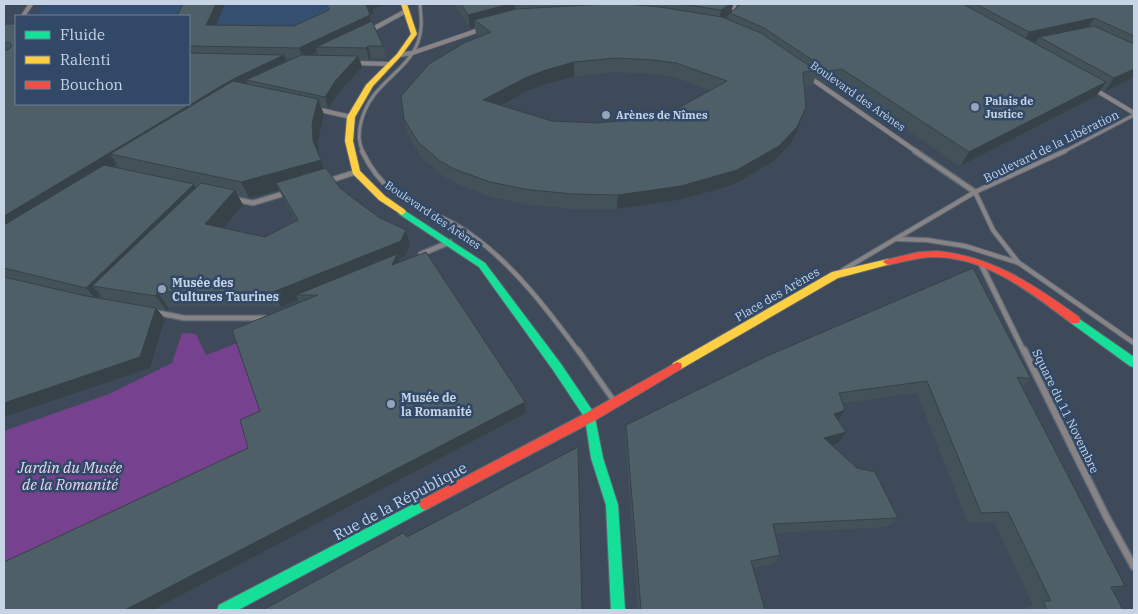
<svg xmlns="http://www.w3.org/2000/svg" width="1138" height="614" font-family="'IBM Plex Serif',serif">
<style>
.built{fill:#354f71}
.green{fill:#76418f}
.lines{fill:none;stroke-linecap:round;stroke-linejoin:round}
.lane-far2-casing{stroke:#5e6976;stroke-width:4.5}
.lane-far1-casing{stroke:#5e6976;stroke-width:6}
.lane-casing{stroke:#5e6976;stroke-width:7}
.street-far2-casing{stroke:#5e6976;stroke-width:5.5}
.street-far1-casing{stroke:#5e6976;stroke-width:7}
.street-casing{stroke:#5e6976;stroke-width:9}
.fast-casing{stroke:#5e6976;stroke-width:2}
.slow-casing{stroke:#5e6976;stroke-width:2}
.jam-casing{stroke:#5e6976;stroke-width:2}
.lane-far2{stroke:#888385;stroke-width:2.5}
.lane-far1{stroke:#888385;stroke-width:4}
.lane{stroke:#888385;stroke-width:4.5}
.street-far2{stroke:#888385;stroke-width:4}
.street-far1{stroke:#888385;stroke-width:4.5}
.street{stroke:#888385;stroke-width:6}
.fast{fill:#16e098;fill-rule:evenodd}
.slow{fill:#ffcf43;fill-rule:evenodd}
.jam{fill:#f24e42;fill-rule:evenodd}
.wall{fill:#435259;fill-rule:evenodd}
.shaded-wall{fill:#374248}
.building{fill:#4e5f67;stroke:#374248;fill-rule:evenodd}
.poi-dot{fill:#96a4b5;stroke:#314867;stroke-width:2}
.labels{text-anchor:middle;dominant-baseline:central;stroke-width:5;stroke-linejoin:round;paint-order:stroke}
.far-street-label{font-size:11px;fill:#c6d4e6;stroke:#314867}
.far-poi-label{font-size:11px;font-weight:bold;fill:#c6d4e6;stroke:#314867;text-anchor:start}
.street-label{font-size:12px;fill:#c6d4e6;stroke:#314867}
.poi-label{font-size:12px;font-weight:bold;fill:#c6d4e6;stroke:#314867;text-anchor:start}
.near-park-label{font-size:15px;font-style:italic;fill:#ead8f2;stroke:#314867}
.near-street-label{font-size:15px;fill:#c6d4e6;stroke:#314867}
</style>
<rect width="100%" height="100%" fill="#3e4a5a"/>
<path class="built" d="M44,4H363L368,15L189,52V16H36Z"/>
<path class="green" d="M182,333L196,334L206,355L240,342L269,423L257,459L4,579V431L109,394L172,363Z"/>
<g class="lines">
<defs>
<g id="lane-far2">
<path d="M363,152C358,142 358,133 361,122C371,82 406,74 418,42C423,29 421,17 420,4"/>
<path d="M1063,152L1134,115"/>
</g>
<g id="lane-far1">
<path d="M362,151C390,210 432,204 477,239C517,269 549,312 579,352"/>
<path d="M975,192L993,230L1018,262"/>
<path d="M897,239L927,240L965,246L1019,263L1134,343"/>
<path d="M843,270L975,192L1065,151"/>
</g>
<path id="lane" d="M578,350L614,401"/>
<g id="street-far2">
<path d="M734,4V16"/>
<path d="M23,16L31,4"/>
<path d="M371,30L406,11"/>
<path d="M399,55L412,53L482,29"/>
<path d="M354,63L390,64"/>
<path d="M809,77L917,152"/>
<path d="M1094,89L1134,113"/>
<path d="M316,109L351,117"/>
</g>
<g id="street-far1">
<path d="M915,151L975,192"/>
<path d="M328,181L356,172"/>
<path d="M234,199L253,203L286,193"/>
<path d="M421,254L450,242"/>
<path d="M981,264L1024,352"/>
<path d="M154,312L184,318H265"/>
</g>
<path id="street" d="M1024,350L1106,516L1134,567"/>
<g id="fast">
<path d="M402,209L485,263L561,364L594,413L603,458L618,505L625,610H611L606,505L591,458L585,418L553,370L479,267L399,214L398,212Z"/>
<path d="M1075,316L1134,357V367L1130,366L1071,323L1070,320L1071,317Z"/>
<path d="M425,498L429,500L431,504L429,508L238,610H217L219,605Z"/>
</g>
<g id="slow">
<path d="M401,4H407L417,34L401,56L373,86L355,117L353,141L360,171L385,196L405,210L406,212L402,215L379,200L353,174L345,141L347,117L366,85L397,54L411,34Z"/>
<path d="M888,259L893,262L891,264L838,278L681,369L677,370L673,369L672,366L673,363L832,272Z"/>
</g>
<g id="jam">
<path d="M938,251C994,257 1034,285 1079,317L1080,320L1079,323H1071C1030,292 984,255 930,257C916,258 902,262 888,265L883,262L885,260L919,252Z"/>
<path d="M677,362L681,363L682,366L681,369L594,421L429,508L425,510L421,508L419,504L421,500L586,413Z"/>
</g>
</defs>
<use href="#lane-far2" class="lane-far2-casing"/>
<use href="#lane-far1" class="lane-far1-casing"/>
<use href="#lane" class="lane-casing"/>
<use href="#street-far2" class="street-far2-casing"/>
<use href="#street-far1" class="street-far1-casing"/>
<use href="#street" class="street-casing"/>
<use href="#fast" class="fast-casing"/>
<use href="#slow" class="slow-casing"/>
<use href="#jam" class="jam-casing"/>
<use href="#lane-far2" class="lane-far2"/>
<use href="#lane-far1" class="lane-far1"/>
<use href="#lane" class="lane"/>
<use href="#street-far2" class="street-far2"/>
<use href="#street-far1" class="street-far1"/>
<use href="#street" class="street"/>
<use href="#fast" class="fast"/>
<use href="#slow" class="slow"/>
<use href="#jam" class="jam"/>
</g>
<g class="wall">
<path d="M4,4H5L6,24L189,104V16L225,4L216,25L294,26L328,10L326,4H383V6L373,8L374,14L370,15L372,21L383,46L386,58H371L369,60H360L362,67L340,91L328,108L321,107L324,115L318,141L319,154L325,169L340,188L380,218L406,230L410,245L405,256L398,259L399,262L526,413L153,610H4L248,448L260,411L300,302L298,300L281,307H168L167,311L157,309L165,319L150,368L4,417ZM317,52L319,55H311ZM285,58H293L286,61ZM117,164L121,169L112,167ZM279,190L283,198L296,221L265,237L223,228L243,205L238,196L249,198ZM100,294L104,299L96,298Z"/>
<path d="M454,4H733L731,12L738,6V4H1134V77L1104,92L1101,90L1096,96L960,166L837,82L824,84L815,78L813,85L804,86L806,107L801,121L792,142L774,161L733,185L679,200L617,209H574L531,205L492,197L457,184L443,176L421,157L408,134L404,119L480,37L476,34L475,27L470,28ZM729,15L728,20L725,18ZM615,72L652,74L674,77L710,90L675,110L628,120L597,123L552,121L502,106L525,92L546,84L574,77Z"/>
<path d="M973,268L1031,379L1022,387L1125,586L1113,591L1123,610H1027L1026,608L1033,605L994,522L968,523L917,393L843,403L845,410L838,420V443L832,445L898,518L887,527L775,533L780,555L773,564L753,568L765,610H638L625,436L626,425Z"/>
</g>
<g class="shaded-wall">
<path d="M4,4H5L6,33L4,37Z"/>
<path d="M216,4H225L211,36L206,25Z"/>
<path d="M366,4H383V6L373,8L374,14L370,15L372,25L316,47L317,52L303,59L299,48Z"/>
<path d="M510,4H515L516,15L474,20L475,27L470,28L468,15Z"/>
<path d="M730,4H733L731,13H730L729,15L719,23L721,10Z"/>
<path d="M1094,18L1086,31L1039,37L1036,42L1021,45L1029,32Z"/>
<path d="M368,46L371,58L369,60L366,48Z"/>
<path d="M284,55L288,66L246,80L248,85L110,154L117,164L4,233V216L233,79Z"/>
<path d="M358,56L362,67L340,91L328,108L325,97L336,80Z"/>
<path d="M574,62V77L546,84L525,92L485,115L483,100L525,78L546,70Z"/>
<path d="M1134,69V77L1104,92L1114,78Z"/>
<path d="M1106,82L1096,96L960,166L969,152Z"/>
<path d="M318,99L324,115L318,141L319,157L313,141L312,124Z"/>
<path d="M806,107L801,121L792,142L774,161L733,185L679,200L617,209L618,195Z"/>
<path d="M321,160L327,176L276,183L279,190L249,198L241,182Z"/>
<path d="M194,184L200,196L92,286L100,294L96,299L86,288Z"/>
<path d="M235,190L243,205L214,239L205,224Z"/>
<path d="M406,230L410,245L405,256L398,259L401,267L296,295L298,300L281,307L273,292Z"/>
<path d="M157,292L168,307L167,311L156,296Z"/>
<path d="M156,308L165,319L150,368L4,417V403Z"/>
<path d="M525,402L526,413L153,610H125Z"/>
<path d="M845,410L837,422L834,414Z"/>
<path d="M846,432L838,443L816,450L824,438Z"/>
</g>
<g class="building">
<path d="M183,4H216L206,25L294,26L329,10L327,4H371H366L370,15L299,48L189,46V16H177Z"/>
<path d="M461,4H510L468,15Z"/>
<path d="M606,4H625L660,7L722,17L761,33L817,71L803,72L806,107L797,127L779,146L737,170L681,186L618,195L574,194L530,190L490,182L454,169L440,161L418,142L404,119L401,96L429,64L464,43L491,32L474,20L516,9ZM616,58L653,60L676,63L727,81L675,110L628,120L597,123L552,121L483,100L525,78L546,70L574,62Z"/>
<path d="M681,4H730L721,10Z"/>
<path d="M741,4H963L1106,82L969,152L842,69L829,71L764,28L730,13Z"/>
<path d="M976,4H1134V36L1094,18L1029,32Z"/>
<path d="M372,21L383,46H368L366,48L316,47Z"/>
<path d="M6,24H16V104H189V53L284,55L233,79L4,216V50H8L12,46L9,42L4,43V27Z"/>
<path d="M1094,26L1134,44V69L1114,78L1039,37Z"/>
<path d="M301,55L358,56L336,80L325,97L246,80Z"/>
<path d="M233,81L318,99L312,124L313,141L321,160L241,182L110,154Z"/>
<path d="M104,165L194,184L86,288L4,268V225Z"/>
<path d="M326,168L340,188L354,199L380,218L406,230L401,241L273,292H157L156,296L92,286L201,183L235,190L205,224L265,237L298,220L276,183Z"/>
<path d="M426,252L525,402L125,610H4V562L248,448L240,420L260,411L232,330L318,295H296L397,254L392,265Z"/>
<path d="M973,268L1031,379L1017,377L1125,586L1111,587L1123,610H1047L1043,601H1051L1008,512L981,513L927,381L839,393L845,410L834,414L846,432L824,438L857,468L875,472L898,518L773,524L780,555L751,561L765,610H641L626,425L767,356Z"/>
<path d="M4,277L86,296L156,308L140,357L4,403Z"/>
<path d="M578,447L582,610H263L403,533L407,537Z"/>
</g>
<g class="poi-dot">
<circle cx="975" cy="107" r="5"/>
<circle cx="606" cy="115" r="5"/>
<circle cx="162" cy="289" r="5"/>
<circle cx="391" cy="404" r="5"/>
</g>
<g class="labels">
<g class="far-street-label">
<text transform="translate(858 96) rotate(35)">Boulevard des Arènes</text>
<text transform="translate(433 215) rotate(34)">Boulevard des Arènes</text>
</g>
<g class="far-poi-label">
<text x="985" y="101">Palais de<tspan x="985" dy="13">Justice</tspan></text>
<text x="616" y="115">Arènes de Nîmes</text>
</g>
<g class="street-label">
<text transform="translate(1051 146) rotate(-26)">Boulevard de la Libération</text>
<text transform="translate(777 294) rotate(-30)">Place des Arènes</text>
<text transform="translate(1066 411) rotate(64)">Square du 11 Novembre</text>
</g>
<g class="poi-label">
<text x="172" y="282">Musée des<tspan x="172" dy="14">Cultures Taurines</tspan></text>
<text x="401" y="397">Musée de<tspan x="401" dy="14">la Romanité</tspan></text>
</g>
<g class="near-park-label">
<text x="70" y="467">Jardin du Musée<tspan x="70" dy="17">de la Romanité</tspan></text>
</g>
<g class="near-street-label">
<text transform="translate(400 501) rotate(-28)">Rue de la République</text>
</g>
</g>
<rect width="1138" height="614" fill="none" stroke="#c6d4e6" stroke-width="10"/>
<rect x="15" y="15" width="175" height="90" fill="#314867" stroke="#6d809a"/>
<rect x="25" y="31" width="25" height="8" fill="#16e098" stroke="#6d809a"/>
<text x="60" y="40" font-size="15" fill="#c6d4e6">Fluide</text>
<rect x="25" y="56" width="25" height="8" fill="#ffcf43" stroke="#6d809a"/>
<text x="60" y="65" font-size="15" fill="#c6d4e6">Ralenti</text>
<rect x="25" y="81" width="25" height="8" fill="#f24e42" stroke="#6d809a"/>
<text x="60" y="90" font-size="15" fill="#c6d4e6">Bouchon</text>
</svg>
